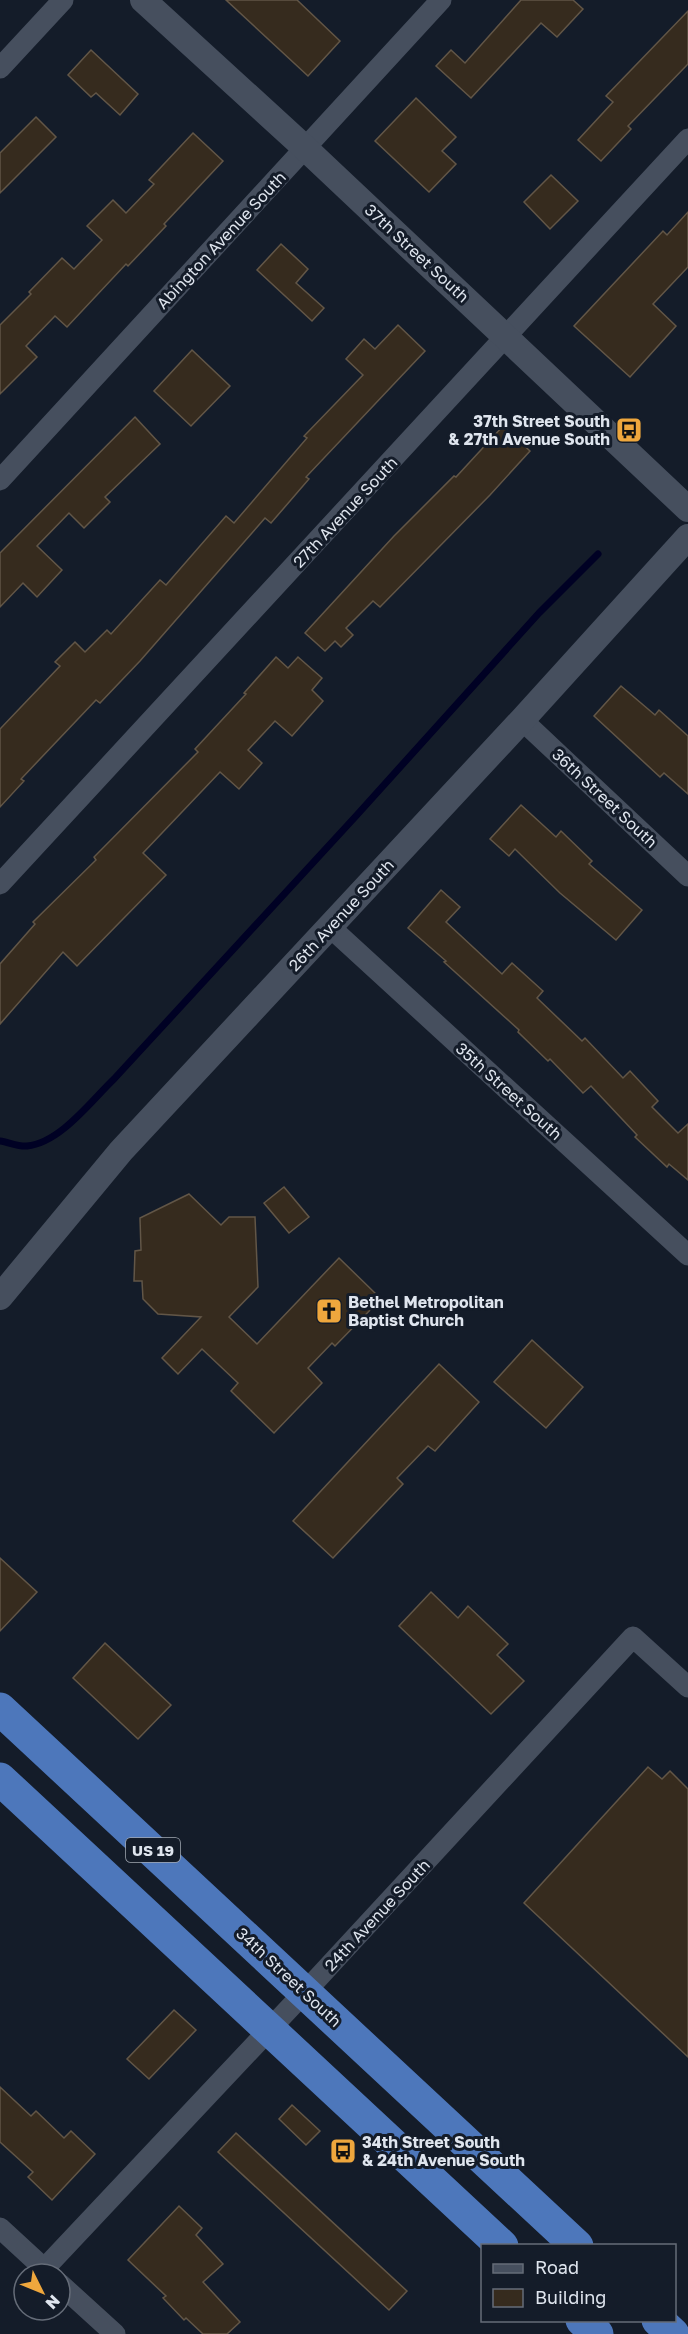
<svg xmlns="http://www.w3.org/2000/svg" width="688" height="2334" font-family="'Golos Text',sans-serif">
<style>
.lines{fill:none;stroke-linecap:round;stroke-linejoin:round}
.stream{stroke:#000124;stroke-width:7}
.building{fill:#362b1e;stroke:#625647;stroke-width:1.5}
.minor{stroke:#464f5e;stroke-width:21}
.tertiary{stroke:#464f5e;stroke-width:26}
.trunk{stroke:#4d77bb;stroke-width:33}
.labels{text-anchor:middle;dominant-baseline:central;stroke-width:6;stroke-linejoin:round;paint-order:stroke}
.shield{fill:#141c29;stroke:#a2a9b3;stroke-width:1.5}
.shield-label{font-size:15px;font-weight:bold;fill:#dfe5ee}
.street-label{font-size:16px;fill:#dfe5ee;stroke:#141c29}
.poi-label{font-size:16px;font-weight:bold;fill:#dfe5ee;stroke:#141c29;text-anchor:start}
</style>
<rect width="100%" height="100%" fill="#141c29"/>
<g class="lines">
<path class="stream" d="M0,1141C8,1142 19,1147 27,1146C60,1143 91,1101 114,1079L356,816L539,613L598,554"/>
</g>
<g class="building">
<path d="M226,0H297L340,41L308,76Z"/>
<path d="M521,0H573L583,9L557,37L541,23L471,98L436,66L451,50L465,63Z"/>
<path d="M688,11V64L628,126L631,129L601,161L578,140L613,102L606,96Z"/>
<path d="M91,50L138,94L120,115L96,93L91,97L68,75Z"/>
<path d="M416,98L456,137L442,151L456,164L429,192L375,141Z"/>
<path d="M36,117L56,137L0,193V153Z"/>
<path d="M193,133L223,161L164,224L166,226L128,266L126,264L67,327L55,316L26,346L37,357L0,394V325L31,294L29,292L62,258L74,269L102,240L87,226L113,200L126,213L154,184L149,180Z"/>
<path d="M551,175L578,201L550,229L524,202Z"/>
<path d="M688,212V267L653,304L676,326L630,377L574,326L663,231L667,235Z"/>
<path d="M281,244L308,269L296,283L324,308L312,321L257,270Z"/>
<path d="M398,325L425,351L306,477L309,479L271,523L265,518L140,661L100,703L96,700L21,779L24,781L0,807V729L60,666L55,662L75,642L85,652L107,630L111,634L160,580L166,585L226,516L234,523L307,438L304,436L363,375L346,359L364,339L375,349Z"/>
<path d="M192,350L230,386L191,426L154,391Z"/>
<path d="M135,417L160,444L105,497L110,502L84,528L69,513L37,546L62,570L37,597L23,583L0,607V553Z"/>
<path d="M503,426L530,451L490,495L380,607L373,601L346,628L353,635L341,647L335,641L325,651L305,633L394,536L454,476L456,477Z"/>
<path d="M276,657L288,668L298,657L322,678L312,690L323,701L292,736L275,721L248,750L262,763L239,789L220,772L143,853L166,875L77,966L63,952L0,1024V964L35,924L33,922L96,860L94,857L198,752L195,749L246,694L244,693Z"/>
<path d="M621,686L655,715L659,710L688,736V794L664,773L660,777L594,716Z"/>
<path d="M521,805L556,837L561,831L592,861L589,864L642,910L616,940L560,893L515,849L509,856L490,839Z"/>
<path d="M441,890L460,907L446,922L502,974L512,963L543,991L537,998L582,1041L585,1038L623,1078L630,1071L658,1101L652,1107L678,1133L688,1124V1180L669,1164L667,1167L635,1137L637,1135L591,1086L583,1093L550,1059L548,1061L518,1032L519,1030L444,962L446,961L408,928Z"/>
<path d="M284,1187L309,1217L289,1233L264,1203Z"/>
<path d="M189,1194L221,1225L229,1217H255L258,1287L229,1317L257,1344L339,1258L376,1294L373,1298L377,1303L335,1346L332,1343L308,1368L322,1383L274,1433L231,1391L238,1383L202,1349L178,1374L162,1358L201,1317L158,1314L143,1299L142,1281H134L135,1251L141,1250L140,1218Z"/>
<path d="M532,1340L583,1387L546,1428L494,1382Z"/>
<path d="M439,1364L479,1402L435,1451L428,1446L397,1478L403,1484L333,1558L293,1521Z"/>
<path d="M0,1558L37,1592L0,1631Z"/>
<path d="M431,1592L458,1618L468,1606L508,1644L497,1655L524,1681L491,1714L399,1626Z"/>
<path d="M105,1643L171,1705L138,1739L73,1678Z"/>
<path d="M648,1767L662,1779L670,1771L688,1789V2057L524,1903Z"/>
<path d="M174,2010L196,2030L149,2079L127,2059Z"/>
<path d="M0,2087L31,2116L36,2111L64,2138L71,2131L95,2154L52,2200L28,2177L33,2172L0,2142Z"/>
<path d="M292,2105L320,2131L306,2145L279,2119Z"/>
<path d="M236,2133L407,2291L389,2310L218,2152Z"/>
<path d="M179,2206L202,2228L196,2235L223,2264L203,2282L240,2322L227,2334H203L186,2318L184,2320L163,2298L166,2296L128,2260Z"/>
</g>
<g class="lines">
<g class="minor">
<path d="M0,68L63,0"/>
<path d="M0,480L441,0"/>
<path d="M522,720L688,876"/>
<path d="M0,884L688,139"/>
<path d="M330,927L688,1255"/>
<path d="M0,2228L50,2274"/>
<path d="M44,2269L317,1979L633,1637L688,1687"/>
<path d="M60,2284L115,2334"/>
</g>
<g class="tertiary">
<path d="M143,0L305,148L688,509"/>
<path d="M0,1297L121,1151L522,720L688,537"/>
</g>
<g class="trunk">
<path d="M0,1709L577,2246"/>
<path d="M0,1779L502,2246"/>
<path d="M582,2320L597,2334"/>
<path d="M658,2320L673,2334"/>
</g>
</g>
<defs>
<symbol id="bus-square" viewBox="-11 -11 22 22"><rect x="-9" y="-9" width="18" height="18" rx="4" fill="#efa73d" stroke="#141c29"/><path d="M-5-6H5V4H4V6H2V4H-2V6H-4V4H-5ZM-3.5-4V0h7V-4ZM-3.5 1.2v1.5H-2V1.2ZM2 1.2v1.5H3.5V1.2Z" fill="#111"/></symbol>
<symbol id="church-square" viewBox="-11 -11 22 22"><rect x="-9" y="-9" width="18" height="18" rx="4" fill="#efa73d" stroke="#141c29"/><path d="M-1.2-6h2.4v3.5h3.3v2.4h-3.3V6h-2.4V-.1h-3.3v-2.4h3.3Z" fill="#111"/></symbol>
</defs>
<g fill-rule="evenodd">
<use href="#bus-square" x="614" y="415" width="30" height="30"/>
<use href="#church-square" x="314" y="1296" width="30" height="30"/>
<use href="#bus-square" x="328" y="2136" width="30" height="30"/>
</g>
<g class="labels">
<rect class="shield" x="126" y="1838" width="54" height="24" rx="4.5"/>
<g class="shield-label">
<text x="153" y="1850">US 19</text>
</g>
<g class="street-label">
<text transform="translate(221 240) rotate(-47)">Abington Avenue South</text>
<text transform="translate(417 253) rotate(43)">37th Street South</text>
<text transform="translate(345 512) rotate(-47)">27th Avenue South</text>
<text transform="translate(605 798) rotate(43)">36th Street South</text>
<text transform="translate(341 915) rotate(-47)">26th Avenue South</text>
<text transform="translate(509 1091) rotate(42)">35th Street South</text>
<text transform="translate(377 1915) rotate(-47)">24th Avenue South</text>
<text transform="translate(289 1977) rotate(43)">34th Street South</text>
</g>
<g class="poi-label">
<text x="610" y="421" text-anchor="end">37th Street South<tspan x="610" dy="18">&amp; 27th Avenue South</tspan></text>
<text x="348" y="1302">Bethel Metropolitan<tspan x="348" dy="18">Baptist Church</tspan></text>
<text x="362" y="2142">34th Street South<tspan x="362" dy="18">&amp; 24th Avenue South</tspan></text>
</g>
</g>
<rect x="481" y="2244" width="195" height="78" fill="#141c29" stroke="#656c78" stroke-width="1.5"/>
<rect x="493" y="2264" width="30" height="9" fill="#464f5e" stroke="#656c78" stroke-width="1.5"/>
<text x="535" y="2274" font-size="18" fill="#dfe5ee">Road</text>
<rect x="493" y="2289" width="30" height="18" fill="#362b1e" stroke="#656c78" stroke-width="1.5"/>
<text x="535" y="2304" font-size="18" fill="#dfe5ee">Building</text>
<g transform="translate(42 2292) rotate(133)"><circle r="28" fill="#141c29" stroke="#656c78" stroke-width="1.5"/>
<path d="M0-4.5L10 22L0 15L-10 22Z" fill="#efa73d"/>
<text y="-9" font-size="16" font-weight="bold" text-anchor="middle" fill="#dfe5ee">N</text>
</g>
</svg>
